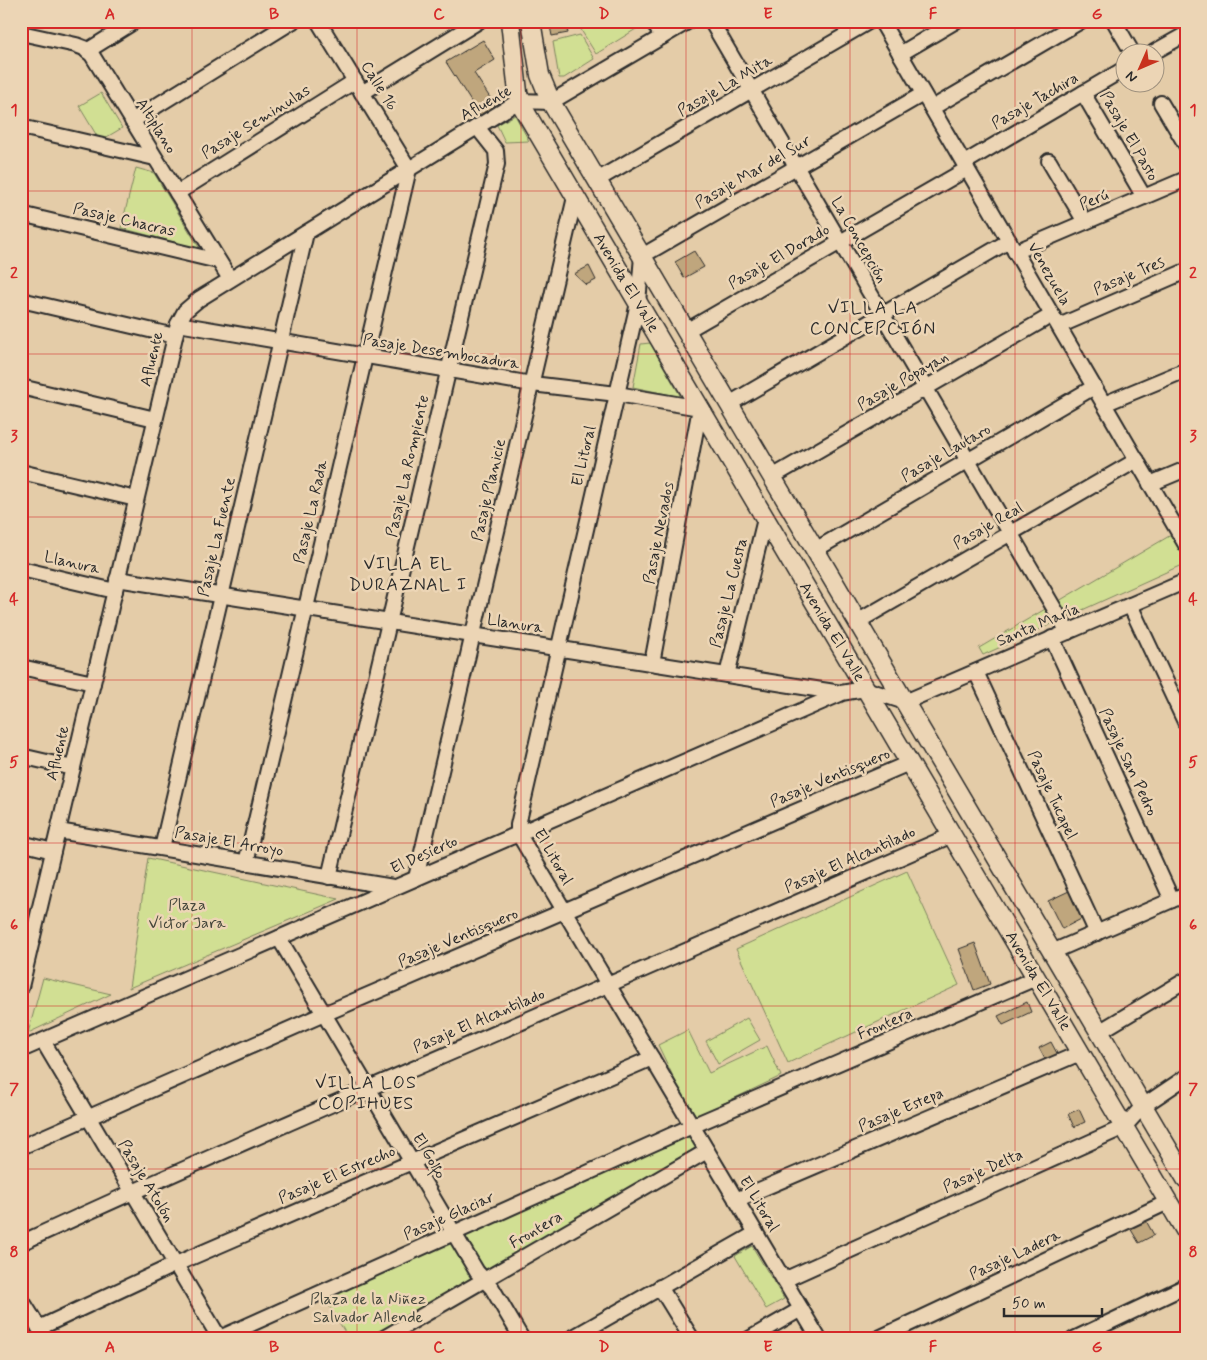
<svg xmlns="http://www.w3.org/2000/svg" width="1207" height="1360" font-family="Mynerve,sans-serif">
<style>
.green{fill:#d1df93;stroke:#7e855f}
.building{fill:#bfa67d;stroke:#2b2b2b}
.lines{fill:none;stroke-linecap:round;stroke-linejoin:round}
.minor-casing{stroke:#2b2b2b;stroke-width:18}
.tertiary-casing{stroke:#2b2b2b;stroke-width:21}
.minor{stroke:#ecd5b5;stroke-width:14}
.tertiary{stroke:#ecd5b5;stroke-width:18}
.grid{fill:none;stroke:#d62828;stroke-width:1;stroke-opacity:0.55}
.labels{text-anchor:middle;dominant-baseline:central;stroke-width:5;stroke-linejoin:round;paint-order:stroke}
.street-label{font-size:16px;fill:#2b2b2b;stroke:#ecd5b5}
.park-label{font-size:16px;fill:#44463b;stroke:#ecd5b5}
.neighbourhood-label{font-size:18px;letter-spacing:1px;fill:#2b2b2b;stroke:#ecd5b5}
.neatline{fill:none;stroke:#d62828;stroke-width:2}
.grid-label{font-size:16px;text-anchor:middle;font-weight:bold;fill:#d62828}
</style>
<rect width="100%" height="100%" fill="#e4cca8"/>
<filter id="ink" filterUnits="userSpaceOnUse"><feTurbulence type="fractalNoise" baseFrequency=".02" numOctaves="2"/><feDisplacementMap in="SourceGraphic" scale="10" xChannelSelector="R" yChannelSelector="G"/><feConvolveMatrix kernelMatrix="1 2 1 2 8 2 1 2 1" color-interpolation-filters="sRGB"/></filter>
<g filter="url(#ink)">
<g class="green">
<path d="M594,21H642L644,24L596,54L581,30Z"/>
<path d="M580,35L594,59L564,78H559L553,42Z"/>
<path d="M101,93L122,128L100,141L79,106Z"/>
<path d="M515,115L529,141L505,142L497,125Z"/>
<path d="M136,168L154,173L200,249L121,228Z"/>
<path d="M650,343L681,397L633,387L641,344Z"/>
<path d="M1171,535L1186,558V563L983,655L979,648Z"/>
<path d="M148,858L339,899L129,988Z"/>
<path d="M907,871L959,985L788,1063L736,949Z"/>
<path d="M43,978L111,994L28,1033Z"/>
<path d="M747,1018L760,1040L718,1064L706,1041Z"/>
<path d="M688,1030L709,1073L767,1046L781,1076L693,1118L658,1045Z"/>
<path d="M689,1133L697,1147L491,1271L372,1339H349L324,1297Z"/>
<path d="M752,1246L784,1299L766,1309L735,1256Z"/>
</g>
<g class="building">
<path d="M549,21H565L568,33L552,36Z"/>
<path d="M483,40L495,60L474,73L496,107L480,116L446,62Z"/>
<path d="M694,251L704,267L684,278L675,262Z"/>
<path d="M589,266L596,280L586,285L574,274Z"/>
<path d="M1069,891L1083,918L1062,929L1048,901Z"/>
<path d="M975,943L990,984L974,990L959,949Z"/>
<path d="M1027,1002L1031,1012L1003,1025L998,1016Z"/>
<path d="M1051,1042L1059,1057L1047,1063L1039,1048Z"/>
<path d="M1079,1109L1085,1122L1074,1127L1068,1114Z"/>
<path d="M1145,1219L1154,1235L1139,1243L1130,1228Z"/>
</g>
<g class="lines">
<defs>
<g id="minor">
<path d="M653,21L662,37"/>
<path d="M711,21L1068,632"/>
<path d="M881,21L1186,545"/>
<path d="M1114,21L1132,52"/>
<path d="M21,33L76,45L84,48L92,55L230,279"/>
<path d="M87,51L135,21"/>
<path d="M1154,52L1186,34"/>
<path d="M900,54L956,21"/>
<path d="M362,93L479,21"/>
<path d="M1083,93L1144,197"/>
<path d="M1161,103L1186,145"/>
<path d="M932,108L1081,21"/>
<path d="M132,121L293,21"/>
<path d="M21,127L155,158"/>
<path d="M1049,161L1085,222"/>
<path d="M964,163L1124,69"/>
<path d="M597,180L870,21"/>
<path d="M177,193L355,81"/>
<path d="M21,214L218,261"/>
<path d="M1015,252L1186,179"/>
<path d="M21,300L175,336"/>
<path d="M178,324L532,384L617,394L700,408L652,663"/>
<path d="M1059,326L1186,271"/>
<path d="M686,331L967,169"/>
<path d="M21,387L155,419"/>
<path d="M729,404L1009,241"/>
<path d="M1104,404L1186,370"/>
<path d="M21,472L136,499"/>
<path d="M772,477L1052,315"/>
<path d="M1150,484L1186,469"/>
<path d="M815,550L1094,387"/>
<path d="M21,569L115,591"/>
<path d="M117,579L841,693L865,689L905,702L1186,581"/>
<path d="M1130,605L1186,724"/>
<path d="M857,622L1137,460"/>
<path d="M1052,638L1172,900"/>
<path d="M21,667L93,683"/>
<path d="M976,672L1097,933"/>
<path d="M727,675L765,519"/>
<path d="M21,756L73,768"/>
<path d="M58,831L393,887"/>
<path d="M21,843L53,851"/>
<path d="M162,848L306,233"/>
<path d="M246,863L409,169L318,21"/>
<path d="M329,877L497,164L496,151L477,127"/>
<path d="M416,878L575,197"/>
<path d="M21,932L33,935"/>
<path d="M279,938L477,1272L492,1288L522,1339"/>
<path d="M1052,952L1186,894"/>
<path d="M21,987L178,324L185,311L199,299L519,101L551,102L689,21"/>
<path d="M1099,1032L1186,980"/>
<path d="M43,1041L220,1339"/>
<path d="M21,1050L840,694"/>
<path d="M21,1147L324,1014L909,763"/>
<path d="M736,1200L1080,1053"/>
<path d="M21,1243C216,1153 413,1069 610,984C724,935 838,885 952,835"/>
<path d="M784,1280L1124,1127L1143,1106L1186,1077"/>
<path d="M660,1287L692,1339"/>
<path d="M21,1299L46,1339"/>
<path d="M39,1328L176,1264L652,1058"/>
<path d="M220,1338L692,1126L1036,978"/>
<path d="M382,1339L707,1151"/>
<path d="M570,1339L756,1233"/>
<path d="M749,1339L801,1309"/>
<path d="M819,1339L518,833V825L638,303L642,256L923,94"/>
<path d="M877,1339L1168,1202"/>
<path d="M1074,1339L1186,1286"/>
</g>
<g id="tertiary">
<path d="M510,21L519,101L1186,1232"/>
<path d="M531,21L540,75L551,102L1186,1179"/>
</g>
</defs>
<use href="#minor" class="minor-casing"/>
<use href="#tertiary" class="tertiary-casing"/>
<use href="#minor" class="minor"/>
<use href="#tertiary" class="tertiary"/>
</g>
</g>
<path class="grid" d="M192,21V1339M357,21V1339M521,21V1339M686,21V1339M850,21V1339M1015,21V1339M21,191H1186M21,354H1186M21,517H1186M21,680H1186M21,843H1186M21,1006H1186M21,1169H1186"/>
<g class="labels">
<g class="street-label">
<text transform="translate(379 86) rotate(58)">Calle 16</text>
<text transform="translate(725 86) rotate(-30)">Pasaje La Mita</text>
<text transform="translate(1035 101) rotate(-30)">Pasaje Tachira</text>
<text transform="translate(486 103) rotate(-29)">Afluente</text>
<text transform="translate(256 122) rotate(-32)">Pasaje Seminulas</text>
<text transform="translate(156 126) rotate(58)">Altiplano</text>
<text transform="translate(1129 136) rotate(60)">Pasaje El Pasto</text>
<text transform="translate(753 172) rotate(-30)">Pasaje Mar del Sur</text>
<text transform="translate(1094 200) rotate(-23)">Perú</text>
<text transform="translate(124 220) rotate(13)">Pasaje Chacras</text>
<text transform="translate(859 240) rotate(60)">La Concepción</text>
<text transform="translate(779 257) rotate(-30)">Pasaje El Dorado</text>
<text transform="translate(1049 274) rotate(60)">Venezuela</text>
<text transform="translate(1129 276) rotate(-23)">Pasaje Tres</text>
<text transform="translate(626 283) rotate(59)">Avenida El Valle</text>
<text transform="translate(441 352) rotate(9)">Pasaje Desembocadura</text>
<text transform="translate(152 359) rotate(-77)">Afluente</text>
<text transform="translate(903 381) rotate(-30)">Pasaje Popayan</text>
<text transform="translate(946 453) rotate(-30)">Pasaje Lautaro</text>
<text transform="translate(584 456) rotate(-77)">El Litoral</text>
<text transform="translate(408 466) rotate(-77)">Pasaje La Rompiente</text>
<text transform="translate(489 490) rotate(-77)">Pasaje Planicie</text>
<text transform="translate(311 512) rotate(-77)">Pasaje La Rada</text>
<text transform="translate(988 526) rotate(-30)">Pasaje Real</text>
<text transform="translate(659 533) rotate(-79)">Pasaje Nevados</text>
<text transform="translate(217 537) rotate(-77)">Pasaje La Fuente</text>
<text transform="translate(72 563) rotate(13)">Llanura</text>
<text transform="translate(729 593) rotate(-76)">Pasaje La Cuesta</text>
<text transform="translate(515 624) rotate(9)">Llanura</text>
<text transform="translate(1038 625) rotate(-23)">Santa María</text>
<text transform="translate(832 632) rotate(59)">Avenida El Valle</text>
<text transform="translate(58 753) rotate(-77)">Afluente</text>
<text transform="translate(1128 762) rotate(65)">Pasaje San Pedro</text>
<text transform="translate(830 778) rotate(-23)">Pasaje Ventisquero</text>
<text transform="translate(1052 795) rotate(65)">Pasaje Tucapel</text>
<text transform="translate(229 842) rotate(10)">Pasaje El Arroyo</text>
<text transform="translate(424 855) rotate(-24)">El Desierto</text>
<text transform="translate(553 857) rotate(60)">El Litoral</text>
<text transform="translate(850 860) rotate(-24)">Pasaje El Alcantilado</text>
<text transform="translate(458 938) rotate(-23)">Pasaje Ventisquero</text>
<text transform="translate(1038 981) rotate(59)">Avenida El Valle</text>
<text transform="translate(479 1021) rotate(-23)">Pasaje El Alcantilado</text>
<text transform="translate(885 1024) rotate(-23)">Frontera</text>
<text transform="translate(901 1110) rotate(-23)">Pasaje Estepa</text>
<text transform="translate(429 1156) rotate(59)">El Golfo</text>
<text transform="translate(983 1171) rotate(-24)">Pasaje Delta</text>
<text transform="translate(337 1175) rotate(-23)">Pasaje El Estrecho</text>
<text transform="translate(146 1181) rotate(59)">Pasaje Atolón</text>
<text transform="translate(759 1204) rotate(59)">El Litoral</text>
<text transform="translate(449 1216) rotate(-24)">Pasaje Glaciar</text>
<text transform="translate(536 1230) rotate(-30)">Frontera</text>
<text transform="translate(1015 1255) rotate(-25)">Pasaje Ladera</text>
</g>
<g class="park-label">
<text x="187" y="905">Plaza<tspan x="187" dy="18">Víctor Jara</tspan></text>
<text x="368" y="1299">Plaza de la Niñez<tspan x="368" dy="18">Salvador Allende</tspan></text>
</g>
<g class="neighbourhood-label">
<text x="873" y="308">VILLA LA<tspan x="873" dy="21">CONCEPCIÓN</tspan></text>
<text x="408" y="564">VILLA EL<tspan x="408" dy="21">DURAZNAL I</tspan></text>
<text x="366" y="1083">VILLA LOS<tspan x="366" dy="21">COPIHUES</tspan></text>
</g>
</g>
<rect width="1207" height="1360" fill="none" stroke="#ecd5b5" stroke-width="55"/>
<g transform="translate(1140 68) rotate(225)"><circle r="24" fill="#ecd5b5" stroke="#9f917e"/>
<path d="M0-4L9 19L0 12L-9 19Z" fill="#c8321e"/>
<text y="-8" font-size="14" font-weight="bold" text-anchor="middle" fill="#2b2b2b">N</text>
</g>
<path d="M1004 1308v8h98v-8" fill="none" stroke="#2b2b2b" stroke-width="2.5"/>
<text x="1012" y="1308" font-size="15" fill="#2b2b2b" stroke="#ecd5b5" stroke-width="4" paint-order="stroke">50 m</text>
<rect x="28" y="28" width="1152" height="1304" class="neatline"/>
<g class="grid-label">
<text x="110" y="19">A</text>
<text x="274" y="19">B</text>
<text x="439" y="19">C</text>
<text x="604" y="19">D</text>
<text x="768" y="19">E</text>
<text x="933" y="19">F</text>
<text x="1097" y="19">G</text>
<text x="14" y="115">1</text>
<text x="1193" y="115">1</text>
<text x="14" y="278">2</text>
<text x="1193" y="278">2</text>
<text x="14" y="441">3</text>
<text x="1193" y="441">3</text>
<text x="14" y="604">4</text>
<text x="1193" y="604">4</text>
<text x="14" y="767">5</text>
<text x="1193" y="767">5</text>
<text x="14" y="930">6</text>
<text x="1193" y="930">6</text>
<text x="14" y="1094">7</text>
<text x="1193" y="1094">7</text>
<text x="14" y="1257">8</text>
<text x="1193" y="1257">8</text>
<text x="110" y="1352">A</text>
<text x="274" y="1352">B</text>
<text x="439" y="1352">C</text>
<text x="604" y="1352">D</text>
<text x="768" y="1352">E</text>
<text x="933" y="1352">F</text>
<text x="1097" y="1352">G</text>
</g>
</svg>
